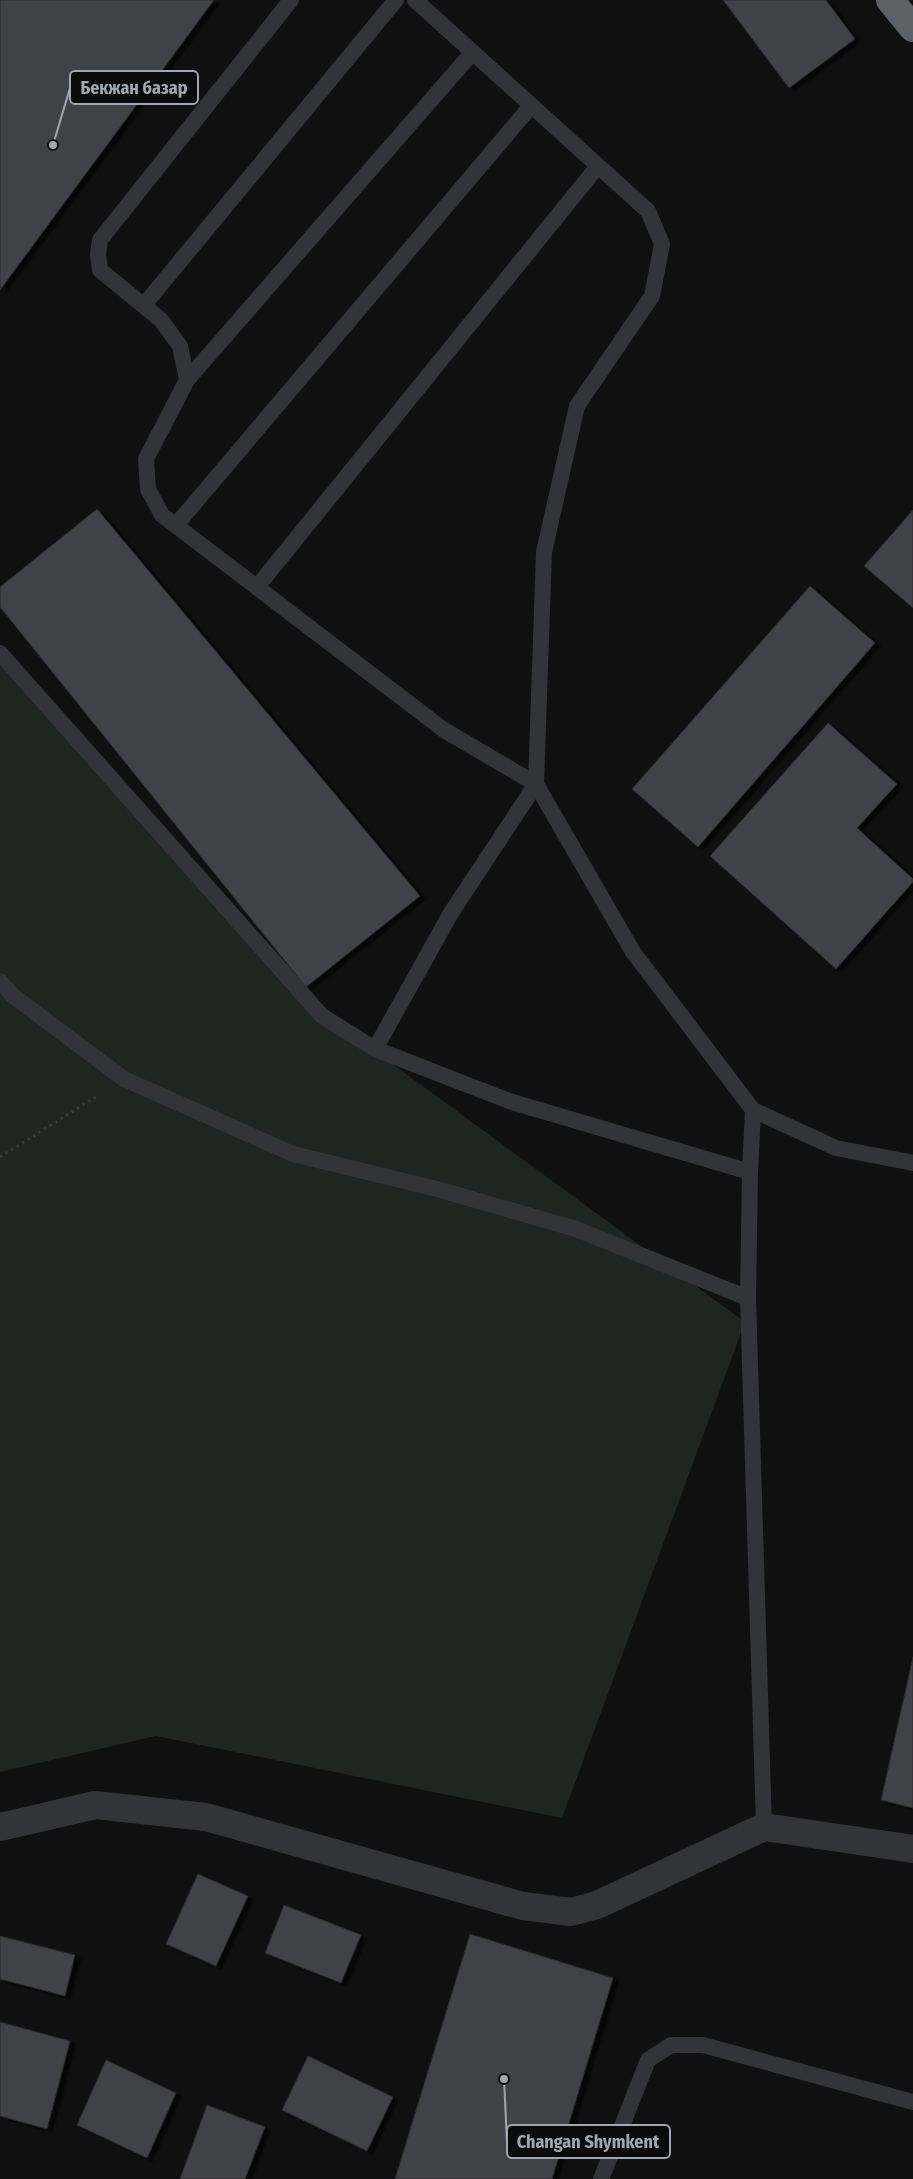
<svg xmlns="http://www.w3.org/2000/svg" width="913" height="2179" font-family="'Fira Sans Condensed',sans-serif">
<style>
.green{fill:#1f2520}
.building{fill:#414247;stroke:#2a2a2d;filter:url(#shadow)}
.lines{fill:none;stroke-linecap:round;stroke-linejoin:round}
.path{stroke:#393b3f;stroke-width:3;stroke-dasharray:2.5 4;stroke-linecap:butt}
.lane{stroke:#333438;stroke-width:16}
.street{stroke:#333438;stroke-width:28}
.highway{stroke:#5e6067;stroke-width:28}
.leader{fill:none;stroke:#a2a6b1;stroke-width:2}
.callout-dot{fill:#a2a6b1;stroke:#0b0b0c;stroke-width:2}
.callout{fill:#0b0b0c;stroke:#a2a6b1;stroke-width:2}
.callout-label{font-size:18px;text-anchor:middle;font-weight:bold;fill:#a2a6b1}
</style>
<defs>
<filter id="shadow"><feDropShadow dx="5.5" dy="3" stdDeviation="1" flood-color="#0009"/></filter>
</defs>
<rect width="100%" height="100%" fill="#101011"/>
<path class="green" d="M0,659L338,1024L745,1322L562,1818L156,1736L0,1772Z"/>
<g class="building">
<path d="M0,0H214L0,290Z"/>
<path d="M723,0H826L855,39L789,88Z"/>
<path d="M97,509L420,896L306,987L0,607V587Z"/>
<path d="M913,510V608L864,566Z"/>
<path d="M810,586L875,643L698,847L632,789Z"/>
<path d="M828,723L897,784L857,828L913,879V882L836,969L710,856Z"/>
<path d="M913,1657V1808L881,1800Z"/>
<path d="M198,1874L248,1896L216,1966L166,1944Z"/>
<path d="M284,1905L361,1935L341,1983L265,1953Z"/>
<path d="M470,1934L613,1978L552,2179H395Z"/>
<path d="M0,1936L75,1955L65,1996L0,1979Z"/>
<path d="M0,2022L70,2041L47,2129L0,2116Z"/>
<path d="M308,2056L393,2097L367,2151L282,2110Z"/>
<path d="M106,2060L176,2093L147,2158L77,2125Z"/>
<path d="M207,2105L265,2127L245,2179H180Z"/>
</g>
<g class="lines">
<path class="path" d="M0,1157L99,1095"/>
<g class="lane">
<path d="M291,0L100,240L98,254L100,270L161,320L180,346L187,380L146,459L148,489L162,515L444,730L536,784L633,952L753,1110L836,1148L913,1163"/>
<path d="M144,305L396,0"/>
<path d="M187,380L472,53"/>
<path d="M176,525L531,106"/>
<path d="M257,587L598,166"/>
<path d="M0,653L322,1016L375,1049L512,1102L750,1172"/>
<path d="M0,981L12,995L124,1079L293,1154L437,1189L576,1229L748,1298"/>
<path d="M375,1049L451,913L536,784L544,552L577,406L652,296L662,244L648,211L415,0"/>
<path d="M753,1110L750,1172L748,1298L764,1827"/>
<path d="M601,2179L648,2060L671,2045H703L913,2102"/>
</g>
<path class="street" d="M0,1827L95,1805L206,1817L523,1906L571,1912L597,1905L764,1827L913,1849"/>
<path class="highway" d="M890,0L913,28"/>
</g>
<path class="leader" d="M53 145L70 88M504 2079L507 2142"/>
<g class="callout-dot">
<circle cx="53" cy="145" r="5"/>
<circle cx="504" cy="2079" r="5"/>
</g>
<g class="callout">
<rect x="70" y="71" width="128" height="33" rx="5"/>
<rect x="507" y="2125" width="163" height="33" rx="5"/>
</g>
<g class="callout-label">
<text x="134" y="94">Бекжан базар</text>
<text x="588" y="2148">Changan Shymkent</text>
</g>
</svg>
